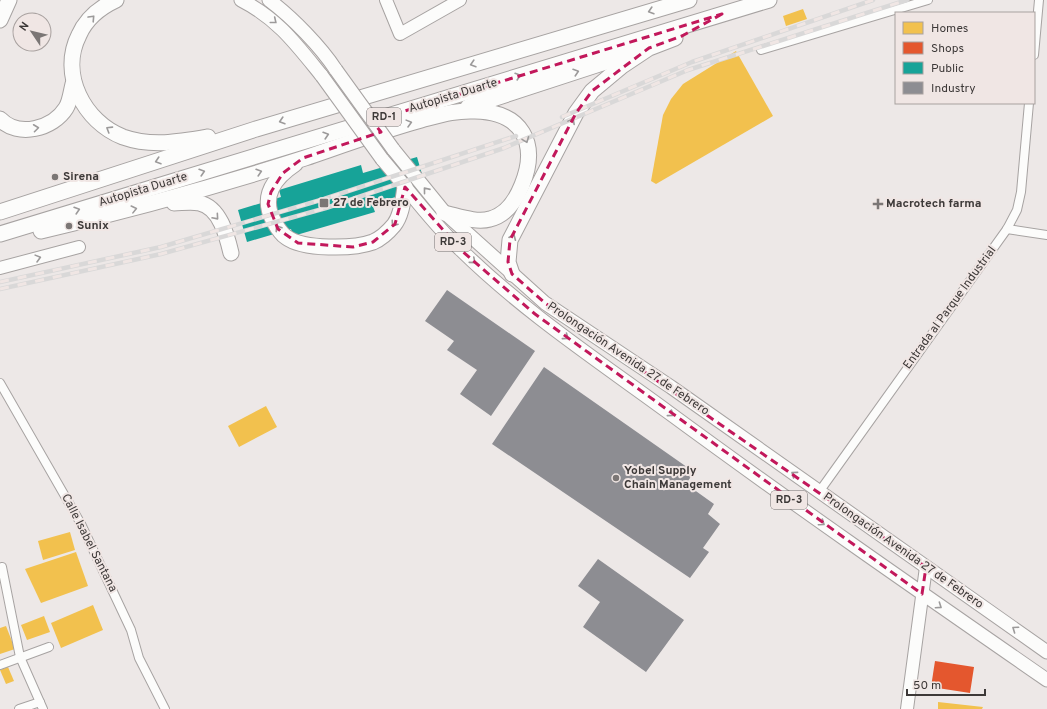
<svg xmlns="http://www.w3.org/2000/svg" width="1047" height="709" font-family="Overpass,sans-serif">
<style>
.homes{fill:#f2c14e}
.shops{fill:#e4572e}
.public{fill:#17a398}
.industry{fill:#8d8d92}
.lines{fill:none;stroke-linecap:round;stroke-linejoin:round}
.street-casing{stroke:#a7a3a2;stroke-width:10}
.secondary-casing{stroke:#a7a3a2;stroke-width:14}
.primary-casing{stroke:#a7a3a2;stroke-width:15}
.highway-casing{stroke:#a7a3a2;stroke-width:17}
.street{stroke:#fcfcfb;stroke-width:8}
.secondary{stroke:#fcfcfb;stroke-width:12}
.primary{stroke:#fcfcfb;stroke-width:13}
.highway{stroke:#fcfcfb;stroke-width:15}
.rail-casing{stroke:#d9d8d8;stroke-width:4.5}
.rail{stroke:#f0e6e4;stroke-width:3;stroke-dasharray:9;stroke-linecap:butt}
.primary-bridge-casing{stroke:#a7a3a2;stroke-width:15;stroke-linecap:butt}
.primary-bridge{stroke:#fcfcfb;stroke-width:13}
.oneway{stroke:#9c9a9a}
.marked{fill:none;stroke:#c2185b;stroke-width:3;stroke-dasharray:8 5;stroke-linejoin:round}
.poi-dot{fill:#7b7675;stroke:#f0e6e4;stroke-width:1.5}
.labels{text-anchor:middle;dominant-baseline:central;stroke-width:4;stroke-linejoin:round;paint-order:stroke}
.shield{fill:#f0e6e4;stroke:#736d6c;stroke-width:1}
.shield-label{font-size:11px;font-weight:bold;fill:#3d3938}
.street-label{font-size:12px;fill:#3d3938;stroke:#f0e6e4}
.poi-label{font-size:12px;font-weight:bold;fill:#3d3938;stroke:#f0e6e4;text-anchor:start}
</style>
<rect width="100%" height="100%" fill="#ede8e7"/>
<g class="homes">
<path d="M803,9L807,19L786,26L783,16Z"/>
<path d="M736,51L773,116L656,184L651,181L663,115L671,99L683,84Z"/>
<path d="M266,406L277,427L239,447L228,426Z"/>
<path d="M70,532L75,550L43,560L38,541Z"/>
<path d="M76,552L88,586L41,603L25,569Z"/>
<path d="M93,605L103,630L61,648L51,623Z"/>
<path d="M44,616L50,632L27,640L21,625Z"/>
<path d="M6,626L15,649L0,654V628Z"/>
<path d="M8,667L14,681L6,684L0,670Z"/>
<path d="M938,702L983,707L982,709H938Z"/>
</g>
<path class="shops" d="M935,661L974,667L970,693L931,687Z"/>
<path class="public" d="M417,157L426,188L372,204L375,212L293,236L291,229L247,242L238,210L281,197L279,190L361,165L363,173Z"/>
<g class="industry">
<path d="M447,290L535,351L491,416L460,394L477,370L447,350L454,341L425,321Z"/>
<path d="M544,367L694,472L686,484L714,504L708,514L720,524L703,548L709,552L690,578L492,444Z"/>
<path d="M598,559L684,620L646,672L583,627L600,602L578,586Z"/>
</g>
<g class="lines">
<defs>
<g id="street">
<path d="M761,50L928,0"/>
<path d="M1034,55L1039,0"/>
<path d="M1007,229L1047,235"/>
<path d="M0,383L81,524L131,630L139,658L165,709"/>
<path d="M819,492L1007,229L1017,210L1021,192L1029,103"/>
<path d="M2,567L20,657L43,709"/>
<path d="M0,665L49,647"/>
<path d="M19,709L40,702"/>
</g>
<g id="secondary">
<path d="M386,0L400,34L460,0"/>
<path d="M0,268L79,247"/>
<path d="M907,709L926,567"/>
</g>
<g id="primary">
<path d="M241,0C278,19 296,44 322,76"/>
<path d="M269,0C292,17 321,47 336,70"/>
<path d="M393,149L445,213L545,303L671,387L1047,652"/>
<path d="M382,159C408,189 431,222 460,249C523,311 597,360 668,412C793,504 920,592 1047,680"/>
</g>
<g id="highway">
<path d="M116,0C101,7 86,19 79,35C59,74 84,122 123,137C151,147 179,142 208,137"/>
<path d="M0,20L9,0"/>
<path d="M468,107L633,53"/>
<path d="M0,119C18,138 53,129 66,108C70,102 71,92 73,84"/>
<path d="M295,164C274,178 261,196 273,220C277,227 280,233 286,237C303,250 354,249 373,242C380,239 389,231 394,225C402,215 403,199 405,187"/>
<path d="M174,203C181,203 191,201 199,203C220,207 227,236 231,253"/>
<path d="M0,212L256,129L689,0"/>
<path d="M41,231C130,210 218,186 305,158C343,145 381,131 421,120C440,115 455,110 475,111C522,112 539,143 522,185C516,200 507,215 490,219C476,223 458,216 444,213"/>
<path d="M0,234L769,0"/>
<path d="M512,274L508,262L510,240L576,113L592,91L622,66L649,48L675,38"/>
</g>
</defs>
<use href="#street" class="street-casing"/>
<use href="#secondary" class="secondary-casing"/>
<use href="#primary" class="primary-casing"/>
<use href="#highway" class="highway-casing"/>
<use href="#street" class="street"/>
<use href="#secondary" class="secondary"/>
<use href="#primary" class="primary"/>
<use href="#highway" class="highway"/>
<defs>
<g id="rail">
<path d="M562,117L692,62L873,0"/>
<path d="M0,282L161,247L324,199L516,136"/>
<path d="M0,289L161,254L326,208L504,148L688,70L907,0"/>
</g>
</defs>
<use href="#rail" class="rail-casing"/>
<use href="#rail" class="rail"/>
<defs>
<g id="primary-bridge">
<path d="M336,70L393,149"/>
<path d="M322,76L382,159"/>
</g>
</defs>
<use href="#primary-bridge" class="primary-bridge-casing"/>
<use href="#primary-bridge" class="primary-bridge"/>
</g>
<defs><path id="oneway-chevron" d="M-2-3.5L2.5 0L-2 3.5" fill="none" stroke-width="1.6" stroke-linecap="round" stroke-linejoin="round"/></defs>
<g class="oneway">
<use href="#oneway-chevron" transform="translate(651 11) rotate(163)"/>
<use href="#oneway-chevron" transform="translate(92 18) rotate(-47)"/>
<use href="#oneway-chevron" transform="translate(274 21) rotate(39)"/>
<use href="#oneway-chevron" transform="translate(473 64) rotate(163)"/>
<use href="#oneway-chevron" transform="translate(576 72) rotate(-18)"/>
<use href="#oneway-chevron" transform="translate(518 76) rotate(-17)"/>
<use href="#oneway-chevron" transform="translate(282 121) rotate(163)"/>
<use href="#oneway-chevron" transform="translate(572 121) rotate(-62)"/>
<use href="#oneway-chevron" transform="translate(409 123) rotate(-15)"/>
<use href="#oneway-chevron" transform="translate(36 128) rotate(-7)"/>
<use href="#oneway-chevron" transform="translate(109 129) rotate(-148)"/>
<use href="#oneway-chevron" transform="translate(326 135) rotate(-17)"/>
<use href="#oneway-chevron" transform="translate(526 140) rotate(69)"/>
<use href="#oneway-chevron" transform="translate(158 161) rotate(162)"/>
<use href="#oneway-chevron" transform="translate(202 172) rotate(-17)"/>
<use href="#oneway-chevron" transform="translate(259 172) rotate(-17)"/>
<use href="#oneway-chevron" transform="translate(426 190) rotate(-129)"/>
<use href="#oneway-chevron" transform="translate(134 209) rotate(-14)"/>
<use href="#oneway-chevron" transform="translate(77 210) rotate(-17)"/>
<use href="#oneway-chevron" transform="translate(216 217) rotate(49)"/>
<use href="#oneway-chevron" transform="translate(394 224) rotate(124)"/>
<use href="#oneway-chevron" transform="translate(278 228) rotate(-124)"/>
<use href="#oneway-chevron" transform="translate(513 237) rotate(-67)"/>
<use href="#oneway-chevron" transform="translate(38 258) rotate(-15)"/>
<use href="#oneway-chevron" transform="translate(473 261) rotate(41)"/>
<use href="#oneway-chevron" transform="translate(566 337) rotate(36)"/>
<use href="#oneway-chevron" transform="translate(671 414) rotate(36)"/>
<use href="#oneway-chevron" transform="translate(794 474) rotate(-144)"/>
<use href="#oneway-chevron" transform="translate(822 523) rotate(35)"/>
<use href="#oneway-chevron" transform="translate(939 606) rotate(34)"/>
<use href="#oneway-chevron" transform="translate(1015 629) rotate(-145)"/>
</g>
<path class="marked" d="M722,14L682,36L649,48L592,91L576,113L510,240L508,262L512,274L545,303L926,567L922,594L535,314L462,251L405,187L395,224L373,242L353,247L298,243L278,229L268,204L271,192L283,173L303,158L381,132L372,121Z"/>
<g class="poi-dot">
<circle cx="55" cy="177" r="4"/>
<rect x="319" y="198" width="10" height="10" rx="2"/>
<path d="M876 198h4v4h4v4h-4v4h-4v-4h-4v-4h4z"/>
<circle cx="69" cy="226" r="4"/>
<circle cx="616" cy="478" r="4"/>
</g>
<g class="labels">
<g class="shield">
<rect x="367" y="108" width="34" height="18" rx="3"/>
<rect x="435" y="233" width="36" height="18" rx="3"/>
<rect x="771" y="491" width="36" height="18" rx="3"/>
</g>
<g class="shield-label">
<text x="384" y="117">RD-1</text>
<text x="453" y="242">RD-3</text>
<text x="789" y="500">RD-3</text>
</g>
<g class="street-label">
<text transform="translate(453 96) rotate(-17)">Autopista Duarte</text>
<text transform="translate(143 190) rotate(-17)">Autopista Duarte</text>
<text transform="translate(950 308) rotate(-54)">Entrada al Parque Industrial</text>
<text transform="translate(628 359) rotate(34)">Prolongación Avenida 27 de Febrero</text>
<text transform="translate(89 543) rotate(63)">Calle Isabel Santana</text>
<text transform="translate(903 551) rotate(35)">Prolongación Avenida 27 de Febrero</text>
</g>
<g class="poi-label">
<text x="63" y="177">Sirena</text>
<text x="333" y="203">27 de Febrero</text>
<text x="886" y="204">Macrotech farma</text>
<text x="77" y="226">Sunix</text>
<text x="624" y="471">Yobel Supply<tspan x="624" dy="14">Chain Management</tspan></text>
</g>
</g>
<rect x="895" y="12" width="140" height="92" fill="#f0e6e4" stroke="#a8a19f"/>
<rect x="903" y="22" width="20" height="12" fill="#f2c14e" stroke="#a8a19f"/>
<text x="931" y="32" font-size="12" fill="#3d3938">Homes</text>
<rect x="903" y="42" width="20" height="12" fill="#e4572e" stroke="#a8a19f"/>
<text x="931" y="52" font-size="12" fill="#3d3938">Shops</text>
<rect x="903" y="62" width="20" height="12" fill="#17a398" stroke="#a8a19f"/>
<text x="931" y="72" font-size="12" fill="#3d3938">Public</text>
<rect x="903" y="82" width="20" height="12" fill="#8d8d92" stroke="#a8a19f"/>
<text x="931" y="92" font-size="12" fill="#3d3938">Industry</text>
<g transform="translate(32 32) rotate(305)"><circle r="19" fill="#f0e6e4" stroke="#a8a19f"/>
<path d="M0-3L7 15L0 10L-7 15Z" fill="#7b7675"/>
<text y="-6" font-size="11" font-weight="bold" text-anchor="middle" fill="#3d3938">N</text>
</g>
<path d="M907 689v6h78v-6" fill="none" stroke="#3d3938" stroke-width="2"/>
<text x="913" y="689" font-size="12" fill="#3d3938" stroke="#f0e6e4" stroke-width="3" paint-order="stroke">50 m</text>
</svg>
